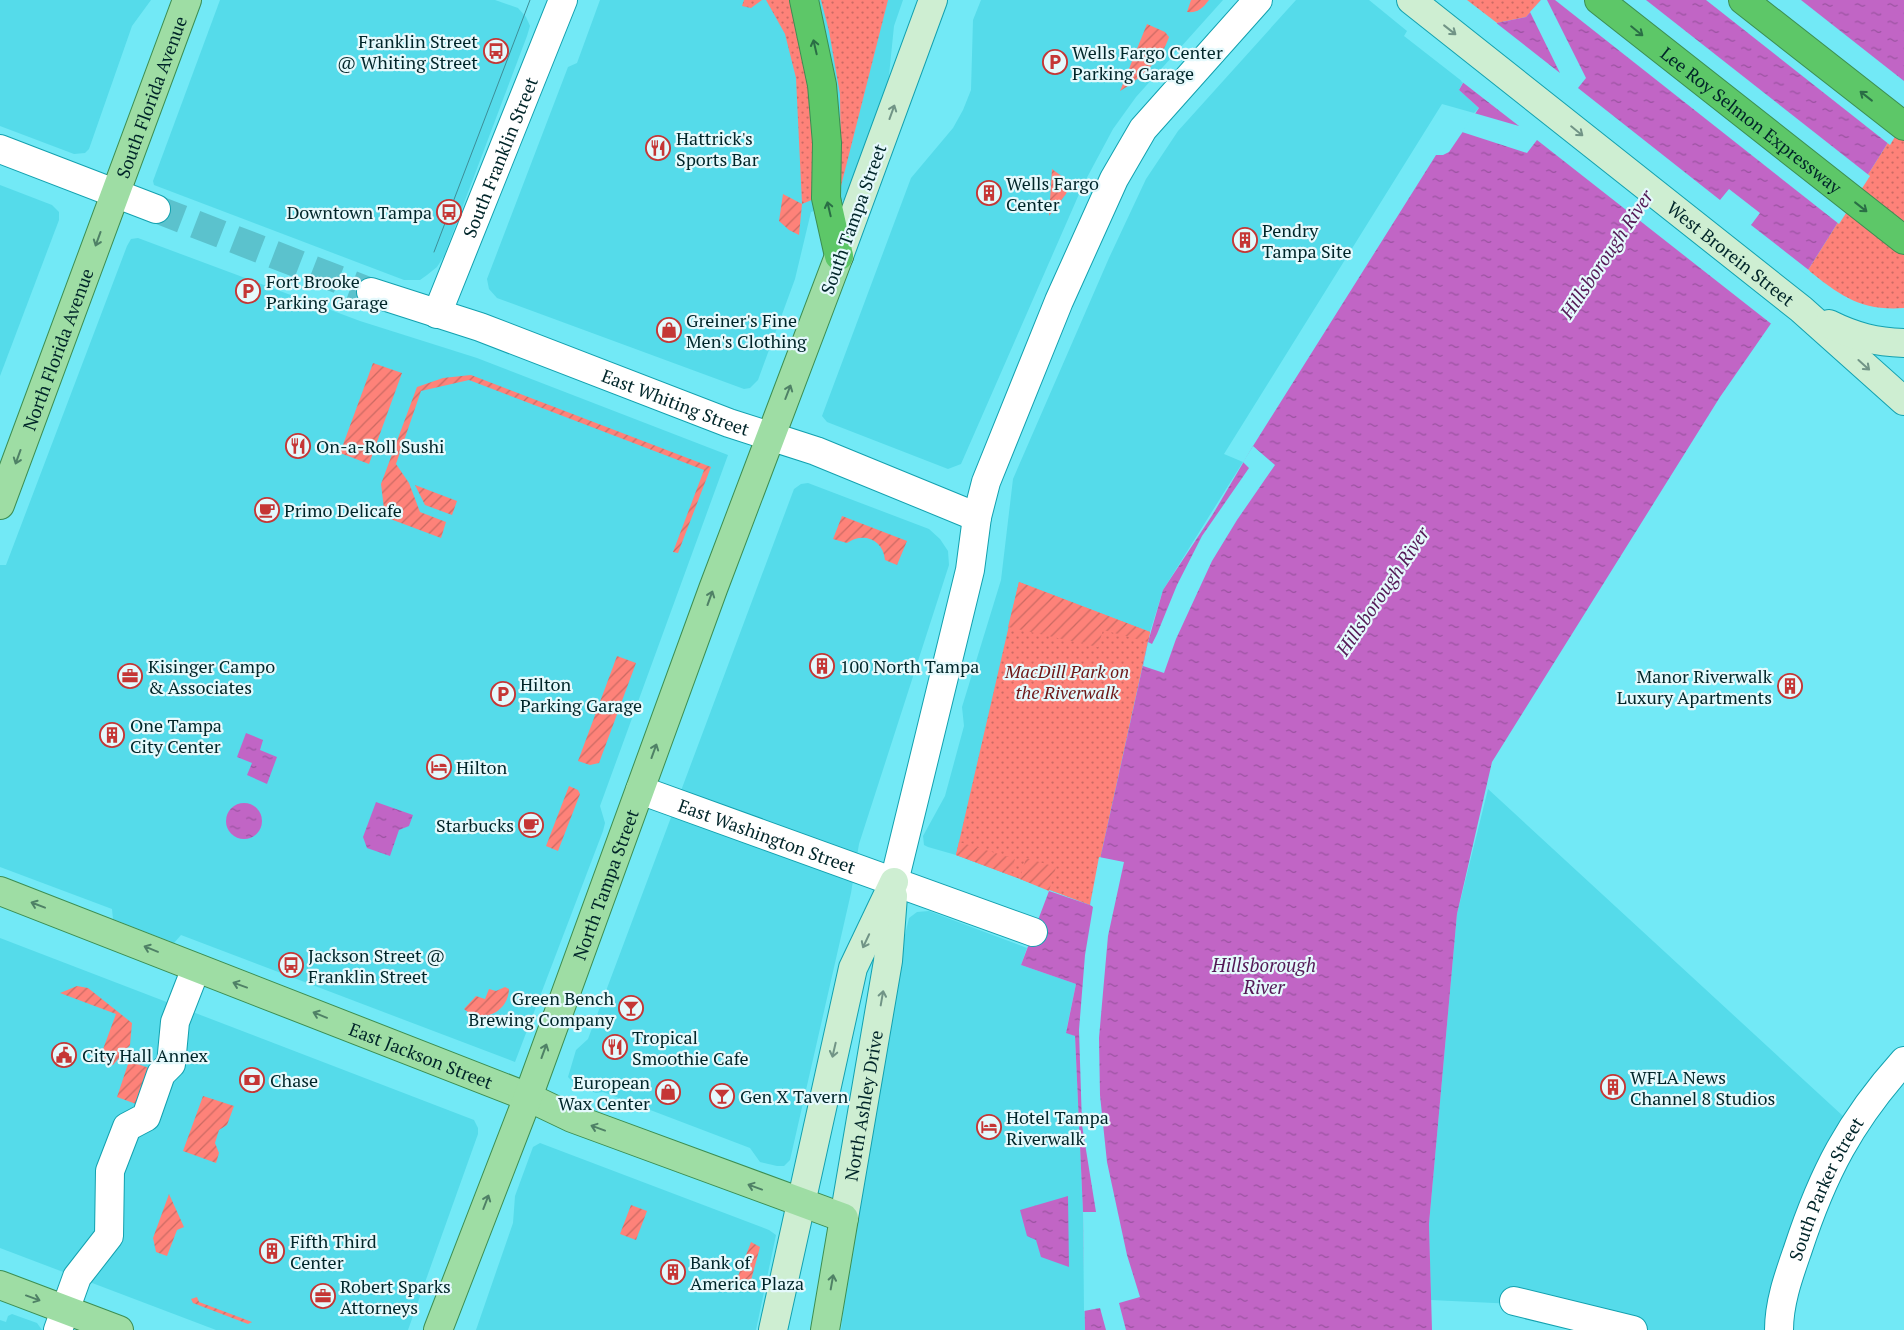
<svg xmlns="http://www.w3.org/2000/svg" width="1904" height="1330" font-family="'PT Serif',serif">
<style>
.built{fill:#55dbea}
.grass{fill:url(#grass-dots)}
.garden{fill:url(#garden-furrows)}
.water{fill:url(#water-ripples)}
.pier{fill:#72e9f6}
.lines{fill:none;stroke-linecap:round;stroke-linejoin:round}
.tertiary-tunnel{stroke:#5bc2cd;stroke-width:28;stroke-dasharray:28 14;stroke-linecap:butt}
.minor-casing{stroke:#13a1af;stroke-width:30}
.tertiary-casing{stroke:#13a1af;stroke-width:30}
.secondary-casing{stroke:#13a1af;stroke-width:30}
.primary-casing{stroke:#3c8e52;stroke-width:30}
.motorway-casing{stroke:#3c8e52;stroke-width:30}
.minor{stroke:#fff;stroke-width:28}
.tertiary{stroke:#fff;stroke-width:28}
.secondary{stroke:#ceeed2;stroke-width:28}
.primary{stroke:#9edda4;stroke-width:28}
.motorway{stroke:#5dc768;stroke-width:28}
.tram{stroke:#3d8d96;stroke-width:1}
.oneway{stroke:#719486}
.oneway2{stroke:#2a6e45}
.oneway3{stroke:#4f8166}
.labels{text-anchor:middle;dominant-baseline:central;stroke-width:4.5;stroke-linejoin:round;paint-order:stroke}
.poi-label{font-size:18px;fill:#002529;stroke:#e5f9fc;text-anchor:start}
.street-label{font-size:18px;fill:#002529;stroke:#e5f9fc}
.park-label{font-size:18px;font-style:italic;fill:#6d1717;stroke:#e5f9fc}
.water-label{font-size:19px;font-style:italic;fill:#531856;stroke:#e5f9fc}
</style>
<defs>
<pattern id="grass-dots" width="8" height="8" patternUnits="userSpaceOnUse" patternTransform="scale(1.25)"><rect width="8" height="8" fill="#fe8279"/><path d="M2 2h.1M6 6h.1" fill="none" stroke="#cb6a63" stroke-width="1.8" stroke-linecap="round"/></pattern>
<pattern id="garden-furrows" width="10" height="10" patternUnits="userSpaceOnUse" patternTransform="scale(1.25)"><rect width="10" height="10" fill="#fe8279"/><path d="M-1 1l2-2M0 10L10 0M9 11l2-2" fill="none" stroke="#cb6a63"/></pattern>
<pattern id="water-ripples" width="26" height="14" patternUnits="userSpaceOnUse" patternTransform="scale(1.25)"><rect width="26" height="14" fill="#c165c5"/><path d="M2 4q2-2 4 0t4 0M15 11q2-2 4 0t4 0" fill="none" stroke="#9a53a0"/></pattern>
</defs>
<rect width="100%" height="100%" fill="#72e9f6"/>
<g class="built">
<path d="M0,0H151L132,26L89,149L85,153L74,154L0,126Z"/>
<path d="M220,0H495L518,8L526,17L530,26L527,36L444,256L437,267L427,275L420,280H404L154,185L153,181Z"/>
<path d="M600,0H903L894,26L887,95L847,199L811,212L795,279L758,380L750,388L744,389L497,298L489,289L487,279L568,67L577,63Z"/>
<path d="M981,0H1223L1136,97L1113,129L1083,185L961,464L948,469L827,422L822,416L911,178L953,128L963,110L971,90L973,20Z"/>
<path d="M1296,0H1369L1407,31L1404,36L1463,82L1459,90L1479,108L1474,113L1442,104L1224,454L1243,462L1163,590L1150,632L1090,905L956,855L928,847L924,845L923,836L945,796L964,726L962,707L1001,580L1013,479L1109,258L1146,179L1178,131Z"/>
<path d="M0,185L52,205L59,212V220L0,376Z"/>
<path d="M138,238L360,321L477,358L728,455L600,806L605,823L603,831L515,1062L181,935L174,943L113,919L112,909L0,867V565H6L127,246L131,239Z"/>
<path d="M808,483L929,529L940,539L948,551L949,565L859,844L851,893L790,1160L784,1166H777L760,1162L750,1148L603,1092L596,1093L584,1088L575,1084L568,1077L576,1050L588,1039L794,489L801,484Z"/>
<path d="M1488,789L1843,1116L1815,1190L1773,1330H1625L1535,1305L1431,1300L1429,1224L1457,914Z"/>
<path d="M929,911L1027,948L1021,965L1076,984L1066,1032L1075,1036L1083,1212L1085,1330H841L856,1188L875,1062L909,918L917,912Z"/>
<path d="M0,938L474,1120L478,1128V1134L408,1330H216L0,1248Z"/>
<path d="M540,1143L769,1230L776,1235L756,1330H476L513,1223L515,1196L533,1147Z"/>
<path d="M12,1314L37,1323L42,1330H0V1320L6,1322L8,1316Z"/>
</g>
<g class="grass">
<path d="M744,0H762L751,8L742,6Z"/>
<path d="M766,0H792L814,88V199L802,204L796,78L785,34Z"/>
<path d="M821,0H888L841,186L840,94L829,31Z"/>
<path d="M1467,0H1541L1526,17L1497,23Z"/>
<path d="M1904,117V308C1860,311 1841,296 1808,270Z"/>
<path d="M1019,582L1150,632L1090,905L956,855Z"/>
</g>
<g class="garden">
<path d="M1191,0H1209C1203,8 1198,13 1187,12Z"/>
<path d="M1147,24L1165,32L1169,37C1162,59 1139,80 1120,91Z"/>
<path d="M1052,169L1071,183L1066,194L1049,216Z"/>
<path d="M783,194L802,204L799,235L789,230L779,221Z"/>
<path d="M373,363L402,373L369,464L340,453Z"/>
<path d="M471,375L711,467L678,553L673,552L704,470L469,380L421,391L396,464L409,483L420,512L446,522L441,538L385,517L381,484L417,387L443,378Z"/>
<path d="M415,485L457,501L452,515L425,505Z"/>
<path d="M842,516L907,541L897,565L885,560C883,539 863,532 847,543L833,539Z"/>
<path d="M1019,582L1150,632L1148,642L1103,630L1098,647L1008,627Z"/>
<path d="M617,656L636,663L599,763L590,765L578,761Z"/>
<path d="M569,786L578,790L580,794L558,851L546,846Z"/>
<path d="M959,842L1015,859L1010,875L956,855Z"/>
<path d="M1026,858L1056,867L1049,891L1020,879Z"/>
<path d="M77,986L88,988L132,1023L130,1045L113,1065L99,1060L116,1014L60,993Z"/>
<path d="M505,987L509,989C508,1013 482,1024 464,1009L476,996L485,999L489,989L496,991Z"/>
<path d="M129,1061L149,1068L136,1104L117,1097Z"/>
<path d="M203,1096L234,1106L227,1125L219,1130L215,1143L219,1153L216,1163L183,1151Z"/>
<path d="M169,1194L184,1227L177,1230L167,1256L156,1252L153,1238Z"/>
<path d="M631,1205L647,1211L636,1240L620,1234Z"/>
<path d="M751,1242L760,1247L750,1284L737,1279Z"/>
<path d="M197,1297L199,1302L252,1322L248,1324L193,1303L191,1299Z"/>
</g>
<g class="water">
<path d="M1541,0H1904V117L1808,270L1720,397L1492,762L1457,914L1429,1224L1432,1330H1085L1083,1212L1075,1036L1066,1033L1076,984L1021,965L1049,891L1090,905L1148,642L1163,590L1213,514L1253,446L1436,155H1443L1449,152L1479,108L1459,90L1497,23L1526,17Z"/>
<path d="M246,733L263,740L260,750L277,757L267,784L247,775L252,763L237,757Z"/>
<path d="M376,802L413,815L409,826L399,830L390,856L367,848L363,837Z"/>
<circle cx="244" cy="821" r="18"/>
<path d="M1068,1196L1069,1267L1041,1257L1036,1240L1027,1236L1020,1210Z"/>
</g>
<g class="pier">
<path d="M1541,0H1547L1586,78L1578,88L1720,200L1729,189L1760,213L1751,225L1810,271L1774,326L1537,140L1527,153L1462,132L1474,113L1519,126L1461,81L1495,22L1560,73L1530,12Z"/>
<path d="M1555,0H1646L1870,176L1839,224Z"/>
<path d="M1706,0H1801L1904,81V122L1890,145Z"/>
<path d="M1253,446L1275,465L1237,520L1212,561L1176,639L1164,673L1143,666L1148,642L1152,644L1157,634L1177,585L1202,536L1249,468L1243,462Z"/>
<path d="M1099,857L1124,862L1108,936L1099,1038L1100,1095L1107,1162L1127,1255L1140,1297L1119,1303L1126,1330H1106L1100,1308L1084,1311L1083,1212H1096L1082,1125L1079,1030L1085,955L1093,907L1090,905Z"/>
</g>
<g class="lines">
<path class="tertiary-tunnel" d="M156,209L371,292"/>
<defs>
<g id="minor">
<path id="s1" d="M640,790L1033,932"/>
<path d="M1514,1301L1633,1330"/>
<path d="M58,1330L77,1277L109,1236L110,1171L127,1127L146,1117L161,1074L171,1064L175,1022L196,968"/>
<path id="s2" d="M1779,1330C1779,1302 1789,1275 1798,1249C1823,1173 1850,1121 1904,1061"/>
</g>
<g id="tertiary">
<path d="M0,149L156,209"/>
<path id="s3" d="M371,292L480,327L729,423L816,451L977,517"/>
<path id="s4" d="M437,314L563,0"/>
<path d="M894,882L970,570L977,517L986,482L1059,301L1114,179L1143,129L1258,0"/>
</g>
<g id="secondary">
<path id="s5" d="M1411,0L1801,309L1904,401"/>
<path d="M839,256L933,0"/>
<path d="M1829,324C1855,337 1876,342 1904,343"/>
<path id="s6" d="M844,1218L888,961L893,896"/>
<path d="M773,1330L853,968L894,882"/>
</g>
<g id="primary">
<path id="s7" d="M0,505L187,0"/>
<path id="s8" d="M0,891L528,1097L572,1118L844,1218L825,1330"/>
<path d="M0,1285L119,1330"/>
<path id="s9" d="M438,1330L528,1097L713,589L839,256"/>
</g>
<g id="motorway">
<path d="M804,0L822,85L827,143L826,198L839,256"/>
<path id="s10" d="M1599,0L1904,240"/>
<path d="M1743,0L1904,126"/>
</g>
</defs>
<use href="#minor" class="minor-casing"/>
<use href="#tertiary" class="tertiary-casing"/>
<use href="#secondary" class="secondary-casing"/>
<use href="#primary" class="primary-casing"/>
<use href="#motorway" class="motorway-casing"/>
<use href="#minor" class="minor"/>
<use href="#tertiary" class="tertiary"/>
<use href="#secondary" class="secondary"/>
<use href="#primary" class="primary"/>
<use href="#motorway" class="motorway"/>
<path class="tram" d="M434,252L530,0"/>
</g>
<defs><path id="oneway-shaft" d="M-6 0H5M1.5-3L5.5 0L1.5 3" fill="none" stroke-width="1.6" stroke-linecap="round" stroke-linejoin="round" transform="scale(1.25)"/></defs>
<g class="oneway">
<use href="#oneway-shaft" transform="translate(1450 30) rotate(38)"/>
<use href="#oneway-shaft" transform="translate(892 112) rotate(-70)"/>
<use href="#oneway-shaft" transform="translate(1577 131) rotate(39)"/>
<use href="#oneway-shaft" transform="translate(1864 365) rotate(42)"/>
<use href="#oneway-shaft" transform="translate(866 941) rotate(115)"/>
<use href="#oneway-shaft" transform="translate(882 998) rotate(-80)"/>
<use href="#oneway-shaft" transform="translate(834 1050) rotate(103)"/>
</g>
<g class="oneway2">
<use href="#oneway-shaft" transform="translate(1637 31) rotate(39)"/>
<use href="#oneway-shaft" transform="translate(815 47) rotate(-103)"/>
<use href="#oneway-shaft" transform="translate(1866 96) rotate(-142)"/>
<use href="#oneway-shaft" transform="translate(1861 207) rotate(38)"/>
<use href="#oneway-shaft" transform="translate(829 209) rotate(-103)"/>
</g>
<g class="oneway3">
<use href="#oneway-shaft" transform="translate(98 239) rotate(110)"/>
<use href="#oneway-shaft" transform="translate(788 392) rotate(-69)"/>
<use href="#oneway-shaft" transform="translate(18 457) rotate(110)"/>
<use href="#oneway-shaft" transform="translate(710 598) rotate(-70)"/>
<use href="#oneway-shaft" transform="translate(654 751) rotate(-70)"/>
<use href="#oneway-shaft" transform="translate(38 905) rotate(-159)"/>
<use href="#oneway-shaft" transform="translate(151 949) rotate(-158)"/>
<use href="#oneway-shaft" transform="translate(240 985) rotate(-160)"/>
<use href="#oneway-shaft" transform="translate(320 1015) rotate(-158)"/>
<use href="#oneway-shaft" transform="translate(544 1051) rotate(-70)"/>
<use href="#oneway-shaft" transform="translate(598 1128) rotate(-160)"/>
<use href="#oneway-shaft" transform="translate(755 1187) rotate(-160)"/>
<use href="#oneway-shaft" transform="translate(486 1202) rotate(-69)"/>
<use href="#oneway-shaft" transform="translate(832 1282) rotate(-80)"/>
<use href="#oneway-shaft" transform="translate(33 1298) rotate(20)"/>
</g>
<defs>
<symbol id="bus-ring" viewBox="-11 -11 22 22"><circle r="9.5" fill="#e5f9fc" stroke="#c53635" stroke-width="1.5"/><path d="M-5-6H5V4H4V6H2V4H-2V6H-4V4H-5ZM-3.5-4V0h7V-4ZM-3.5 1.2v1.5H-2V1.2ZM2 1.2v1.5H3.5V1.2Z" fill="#c53635"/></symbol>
<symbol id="parking-ring" viewBox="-11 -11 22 22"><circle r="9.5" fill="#e5f9fc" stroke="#c53635" stroke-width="1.5"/><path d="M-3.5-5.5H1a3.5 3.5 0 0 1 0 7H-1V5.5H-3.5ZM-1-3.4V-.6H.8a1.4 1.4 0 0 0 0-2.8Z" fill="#c53635"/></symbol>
<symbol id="restaurant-ring" viewBox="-11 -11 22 22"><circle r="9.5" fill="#e5f9fc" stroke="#c53635" stroke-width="1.5"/><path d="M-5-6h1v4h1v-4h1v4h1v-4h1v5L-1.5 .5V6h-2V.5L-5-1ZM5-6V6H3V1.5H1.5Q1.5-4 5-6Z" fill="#c53635"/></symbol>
<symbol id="building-ring" viewBox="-11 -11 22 22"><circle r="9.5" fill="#e5f9fc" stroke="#c53635" stroke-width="1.5"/><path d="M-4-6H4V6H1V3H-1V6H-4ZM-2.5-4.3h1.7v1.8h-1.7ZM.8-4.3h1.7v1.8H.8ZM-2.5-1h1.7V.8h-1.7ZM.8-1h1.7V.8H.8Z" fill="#c53635"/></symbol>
<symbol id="shop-ring" viewBox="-11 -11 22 22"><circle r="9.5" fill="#e5f9fc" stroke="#c53635" stroke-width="1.5"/><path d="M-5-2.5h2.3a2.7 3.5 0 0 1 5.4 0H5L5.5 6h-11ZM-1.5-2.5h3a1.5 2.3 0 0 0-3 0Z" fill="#c53635"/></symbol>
<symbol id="cafe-ring" viewBox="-11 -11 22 22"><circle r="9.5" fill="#e5f9fc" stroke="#c53635" stroke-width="1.5"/><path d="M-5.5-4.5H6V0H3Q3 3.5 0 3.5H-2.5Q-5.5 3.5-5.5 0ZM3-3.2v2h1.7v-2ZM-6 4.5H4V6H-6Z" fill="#c53635"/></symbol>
<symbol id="office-ring" viewBox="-11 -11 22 22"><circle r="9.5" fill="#e5f9fc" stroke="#c53635" stroke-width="1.5"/><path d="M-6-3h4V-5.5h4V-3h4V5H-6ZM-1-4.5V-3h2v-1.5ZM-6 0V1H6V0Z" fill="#c53635"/></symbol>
<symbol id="hotel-ring" viewBox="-11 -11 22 22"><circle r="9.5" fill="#e5f9fc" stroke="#c53635" stroke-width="1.5"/><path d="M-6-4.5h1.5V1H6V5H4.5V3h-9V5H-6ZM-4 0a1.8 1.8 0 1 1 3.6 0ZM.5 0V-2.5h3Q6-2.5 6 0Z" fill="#c53635"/></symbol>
<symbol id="bar-ring" viewBox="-11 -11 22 22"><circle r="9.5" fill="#e5f9fc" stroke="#c53635" stroke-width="1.5"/><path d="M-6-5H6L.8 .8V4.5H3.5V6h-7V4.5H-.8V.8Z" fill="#c53635"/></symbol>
<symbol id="civic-ring" viewBox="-11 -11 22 22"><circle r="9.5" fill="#e5f9fc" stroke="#c53635" stroke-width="1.5"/><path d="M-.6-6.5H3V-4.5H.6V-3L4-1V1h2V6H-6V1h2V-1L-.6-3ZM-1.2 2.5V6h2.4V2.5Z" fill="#c53635"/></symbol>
<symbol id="bank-ring" viewBox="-11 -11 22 22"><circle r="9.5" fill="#e5f9fc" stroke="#c53635" stroke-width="1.5"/><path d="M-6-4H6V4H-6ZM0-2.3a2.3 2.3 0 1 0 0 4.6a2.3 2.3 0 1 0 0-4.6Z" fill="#c53635"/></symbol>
</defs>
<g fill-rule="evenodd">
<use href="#bus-ring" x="482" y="37" width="28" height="28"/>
<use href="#parking-ring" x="1041" y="48" width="28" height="28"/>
<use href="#restaurant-ring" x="644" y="134" width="28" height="28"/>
<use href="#building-ring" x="975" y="179" width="28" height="28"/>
<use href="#bus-ring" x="435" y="198" width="28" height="28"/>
<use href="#building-ring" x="1231" y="226" width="28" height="28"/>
<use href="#parking-ring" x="234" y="277" width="28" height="28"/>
<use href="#shop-ring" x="655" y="316" width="28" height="28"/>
<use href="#restaurant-ring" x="284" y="432" width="28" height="28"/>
<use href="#cafe-ring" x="253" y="496" width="28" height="28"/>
<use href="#building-ring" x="808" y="652" width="28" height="28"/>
<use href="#office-ring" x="116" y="662" width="28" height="28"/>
<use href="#building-ring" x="1776" y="672" width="28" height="28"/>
<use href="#parking-ring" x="489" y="680" width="28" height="28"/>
<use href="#building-ring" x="98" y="721" width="28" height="28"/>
<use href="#hotel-ring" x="425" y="753" width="28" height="28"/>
<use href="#cafe-ring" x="517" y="811" width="28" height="28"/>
<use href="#bus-ring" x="277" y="951" width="28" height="28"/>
<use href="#bar-ring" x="617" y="994" width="28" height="28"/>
<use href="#restaurant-ring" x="601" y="1033" width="28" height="28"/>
<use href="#civic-ring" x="50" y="1041" width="28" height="28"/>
<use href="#bank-ring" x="238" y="1066" width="28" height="28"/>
<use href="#building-ring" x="1599" y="1073" width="28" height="28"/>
<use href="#shop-ring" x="654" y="1078" width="28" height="28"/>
<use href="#bar-ring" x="708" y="1082" width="28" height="28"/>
<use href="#hotel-ring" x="975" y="1113" width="28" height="28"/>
<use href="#building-ring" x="258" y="1237" width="28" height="28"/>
<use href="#building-ring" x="659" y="1258" width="28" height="28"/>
<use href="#office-ring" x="309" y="1282" width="28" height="28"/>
</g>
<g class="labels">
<g class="poi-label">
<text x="478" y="41" text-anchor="end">Franklin Street<tspan x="478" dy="21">@ Whiting Street</tspan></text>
<text x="1072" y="52">Wells Fargo Center<tspan x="1072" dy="21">Parking Garage</tspan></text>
<text x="676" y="138">Hattrick's<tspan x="676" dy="21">Sports Bar</tspan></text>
<text x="1006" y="183">Wells Fargo<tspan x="1006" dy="21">Center</tspan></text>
<text x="432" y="212" text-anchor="end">Downtown Tampa</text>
<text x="1262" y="230">Pendry<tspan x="1262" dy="21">Tampa Site</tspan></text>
<text x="266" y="281">Fort Brooke<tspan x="266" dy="21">Parking Garage</tspan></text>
<text x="686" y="320">Greiner's Fine<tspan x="686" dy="21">Men's Clothing</tspan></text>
<text x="316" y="446">On-a-Roll Sushi</text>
<text x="284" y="510">Primo Delicafe</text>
<text x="148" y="666">Kisinger Campo<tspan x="148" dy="21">&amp; Associates</tspan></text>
<text x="840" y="666">100 North Tampa</text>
<text x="1772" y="676" text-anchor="end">Manor Riverwalk<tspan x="1772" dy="21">Luxury Apartments</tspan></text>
<text x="520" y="684">Hilton<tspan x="520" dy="21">Parking Garage</tspan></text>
<text x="130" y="725">One Tampa<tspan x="130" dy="21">City Center</tspan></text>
<text x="456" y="767">Hilton</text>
<text x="514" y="825" text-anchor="end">Starbucks</text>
<text x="308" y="955">Jackson Street @<tspan x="308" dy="21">Franklin Street</tspan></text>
<text x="614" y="998" text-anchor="end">Green Bench<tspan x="614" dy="21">Brewing Company</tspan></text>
<text x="632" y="1037">Tropical<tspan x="632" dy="21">Smoothie Cafe</tspan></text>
<text x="82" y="1055">City Hall Annex</text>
<text x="1630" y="1077">WFLA News<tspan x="1630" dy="21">Channel 8 Studios</tspan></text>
<text x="270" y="1080">Chase</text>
<text x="650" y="1082" text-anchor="end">European<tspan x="650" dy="21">Wax Center</tspan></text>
<text x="740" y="1096">Gen X Tavern</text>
<text x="1006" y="1117">Hotel Tampa<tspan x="1006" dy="21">Riverwalk</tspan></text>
<text x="290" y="1241">Fifth Third<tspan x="290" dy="21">Center</tspan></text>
<text x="690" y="1262">Bank of<tspan x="690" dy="21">America Plaza</tspan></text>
<text x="340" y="1286">Robert Sparks<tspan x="340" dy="21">Attorneys</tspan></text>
</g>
<g class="street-label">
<text stroke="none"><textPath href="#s7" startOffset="435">South Florida Avenue</textPath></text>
<text stroke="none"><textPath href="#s10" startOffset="194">Lee Roy Selmon Expressway</textPath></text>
<text stroke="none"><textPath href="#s4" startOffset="169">South Franklin Street</textPath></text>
<text transform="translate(853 219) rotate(-70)">South Tampa Street</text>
<text stroke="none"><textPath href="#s5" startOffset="408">West Brorein Street</textPath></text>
<text stroke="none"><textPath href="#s7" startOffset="166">North Florida Avenue</textPath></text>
<text stroke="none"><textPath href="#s3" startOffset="324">East Whiting Street</textPath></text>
<text stroke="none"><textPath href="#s1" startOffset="135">East Washington Street</textPath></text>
<text stroke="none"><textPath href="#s9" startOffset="476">North Tampa Street</textPath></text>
<text stroke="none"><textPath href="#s8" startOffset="452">East Jackson Street</textPath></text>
<text stroke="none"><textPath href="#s6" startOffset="114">North Ashley Drive</textPath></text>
<text stroke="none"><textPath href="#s2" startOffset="150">South Parker Street</textPath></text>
</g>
<g class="park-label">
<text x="1067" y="671">MacDill Park on<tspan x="1067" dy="21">the Riverwalk</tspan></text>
</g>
<g class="water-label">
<text transform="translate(1606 254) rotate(-56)">Hillsborough River</text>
<text transform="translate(1382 591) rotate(-56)">Hillsborough River</text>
<text x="1264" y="964">Hillsborough<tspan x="1264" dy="22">River</tspan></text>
</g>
</g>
</svg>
